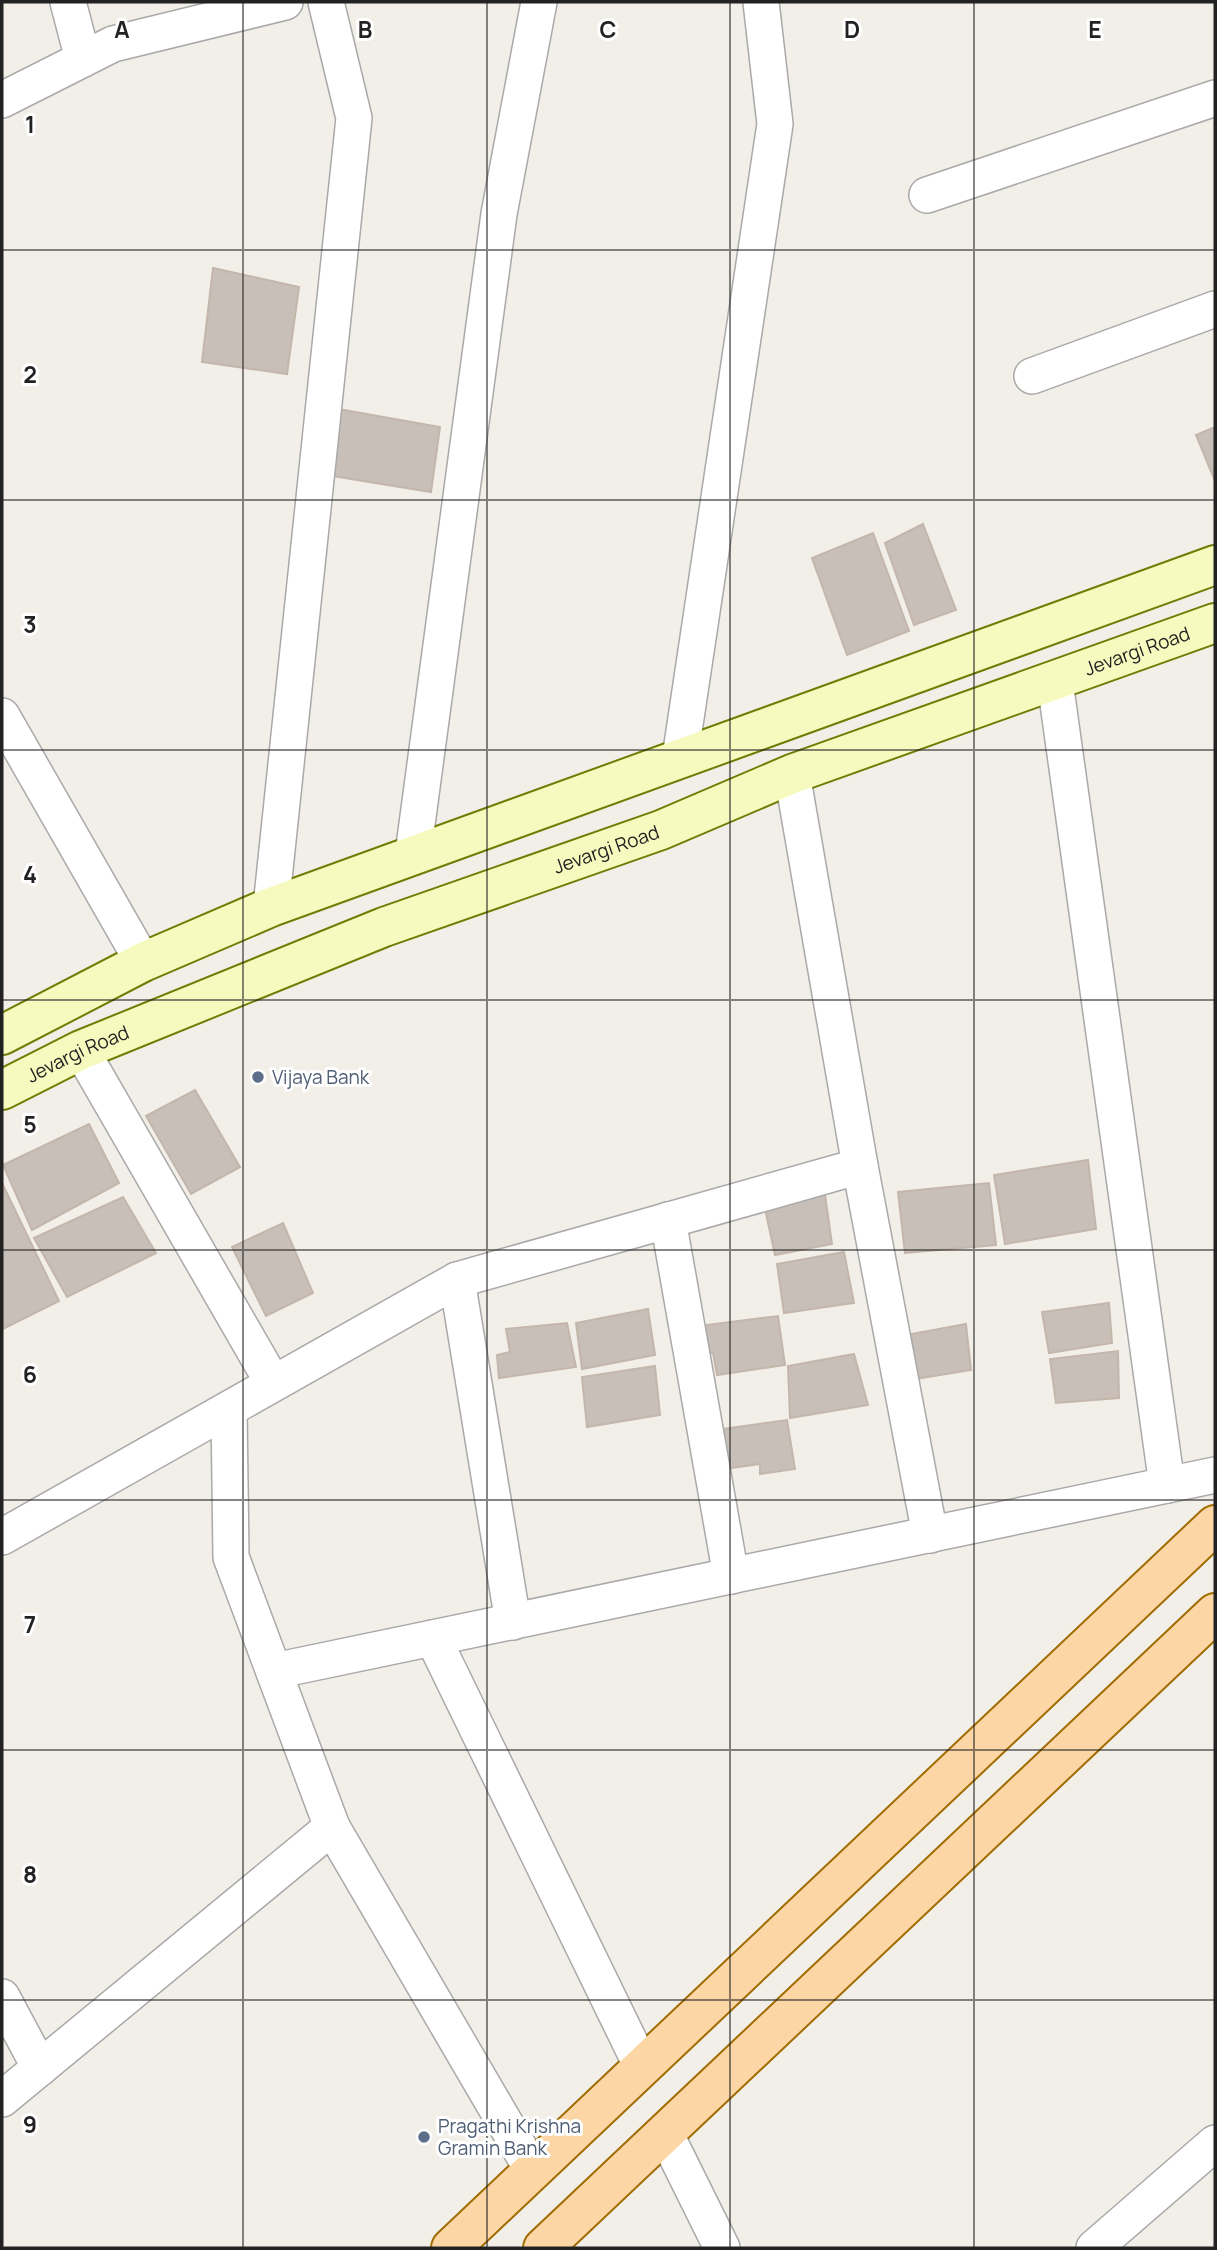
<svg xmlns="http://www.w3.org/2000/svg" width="1217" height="2250" font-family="Manrope,sans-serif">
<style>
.building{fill:#c7bfb8;stroke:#c4b6ab;stroke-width:2}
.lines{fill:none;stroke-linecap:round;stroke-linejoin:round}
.street-casing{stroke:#a9a9a9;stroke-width:38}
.secondary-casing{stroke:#707d05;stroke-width:42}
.primary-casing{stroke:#a06b00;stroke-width:42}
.street{stroke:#fff;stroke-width:35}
.secondary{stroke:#f7fabf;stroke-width:38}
.primary{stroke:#fcd6a4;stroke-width:38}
.grid{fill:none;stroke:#222;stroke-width:2;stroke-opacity:0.55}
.service-dot{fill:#5c6f8a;stroke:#fff;stroke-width:2.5}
.labels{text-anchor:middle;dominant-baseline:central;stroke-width:6;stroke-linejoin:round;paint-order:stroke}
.street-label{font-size:19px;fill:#222;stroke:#fff}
.service-label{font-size:19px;fill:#4e5e75;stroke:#fff;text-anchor:start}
.grid-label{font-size:23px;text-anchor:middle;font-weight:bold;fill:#222;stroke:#fff;stroke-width:6;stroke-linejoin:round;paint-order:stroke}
</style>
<rect width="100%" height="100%" fill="#f2efe9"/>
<g class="building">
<path d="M213,268L299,287L287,374L202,362Z"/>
<path d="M333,408L440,427L431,492L332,476Z"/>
<path d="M1215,427V481L1196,435Z"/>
<path d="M923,524L956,610L914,625L885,543Z"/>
<path d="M873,533L909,631L847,655L812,558Z"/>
<path d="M195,1090L240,1167L191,1194L146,1116Z"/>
<path d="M89,1124L119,1183L32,1230L3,1165Z"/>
<path d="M1088,1160L1096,1229L1005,1244L994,1175Z"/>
<path d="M2,1183L59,1301L3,1329L2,1327Z"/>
<path d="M989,1183L996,1245L905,1253L898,1192Z"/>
<path d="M825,1195L832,1244L775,1255L765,1209Z"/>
<path d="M123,1197L156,1253L67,1297L34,1238Z"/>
<path d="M283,1223L313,1293L266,1316L232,1247Z"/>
<path d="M844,1252L854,1303L784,1313L777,1264Z"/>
<path d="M1109,1303L1112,1343L1049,1353L1042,1312Z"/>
<path d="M648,1309L655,1355L582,1369L576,1323Z"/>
<path d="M778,1316L785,1365L717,1375L713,1353L702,1354L698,1326Z"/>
<path d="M567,1323L576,1367L499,1378L497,1355L510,1352L506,1329Z"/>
<path d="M966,1324L971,1370L915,1379L906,1335Z"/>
<path d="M1118,1351L1119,1398L1056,1403L1050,1359Z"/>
<path d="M854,1354L868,1405L790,1418L788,1366Z"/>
<path d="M655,1366L660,1415L587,1427L582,1377Z"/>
<path d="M787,1420L795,1469L760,1474V1464L725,1469L715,1430Z"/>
</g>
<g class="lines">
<defs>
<g id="street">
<path d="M68,2L83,59"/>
<path d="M2,100L113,44L285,2"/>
<path d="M927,195L1215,98"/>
<path d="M1032,376L1215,309"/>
<path d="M1055,682L1167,1485"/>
<path d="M2,716L143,962"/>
<path d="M680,758L775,124L761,2"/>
<path d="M413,854L499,214L539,2"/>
<path d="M271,907L354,118L326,2"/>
<path d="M81,1050L273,1383"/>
<path d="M860,1166L930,1535"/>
<path d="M668,1220L731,1576"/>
<path d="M457,1280L513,1622"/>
<path d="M229,1409L231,1557L332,1827L533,2171"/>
<path d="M2,1537L457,1280L860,1166L792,774"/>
<path d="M433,1638L642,2067"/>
<path d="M274,1671L1215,1475"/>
<path d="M2,1997L40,2068"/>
<path d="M2,2099L332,1827"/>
<path d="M665,2133L722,2248"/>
<path d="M1094,2248L1215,2143"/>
</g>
<g id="secondary">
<path d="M2,1035L143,962L271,907L1215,565"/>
<path id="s1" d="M2,1090L81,1050L384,927L661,830L792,774L1215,623"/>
</g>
<g id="primary">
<path d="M451,2248L1215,1525"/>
<path d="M543,2248L1215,1613"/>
</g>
</defs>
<use href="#street" class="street-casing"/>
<use href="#secondary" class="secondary-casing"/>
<use href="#primary" class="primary-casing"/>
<use href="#street" class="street"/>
<use href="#secondary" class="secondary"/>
<use href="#primary" class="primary"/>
</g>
<path class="grid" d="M243,2V2248M487,2V2248M730,2V2248M974,2V2248M2,250H1215M2,500H1215M2,750H1215M2,1000H1215M2,1250H1215M2,1500H1215M2,1750H1215M2,2000H1215"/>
<g class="service-dot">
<circle cx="258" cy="1077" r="7"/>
<circle cx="424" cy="2137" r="7"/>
</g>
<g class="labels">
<g class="street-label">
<text stroke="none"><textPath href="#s1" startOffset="1218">Jevargi Road</textPath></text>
<text stroke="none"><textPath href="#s1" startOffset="651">Jevargi Road</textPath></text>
<text stroke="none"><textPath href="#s1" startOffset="84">Jevargi Road</textPath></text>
</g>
<g class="service-label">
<text x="272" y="1077">Vijaya Bank</text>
<text x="438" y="2126">Pragathi Krishna<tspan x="438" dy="22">Gramin Bank</tspan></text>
</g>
</g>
<g class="grid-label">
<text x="122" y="38">A</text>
<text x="365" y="38">B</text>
<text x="608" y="38">C</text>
<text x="852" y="38">D</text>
<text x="1095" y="38">E</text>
<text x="30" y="133">1</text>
<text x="30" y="383">2</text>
<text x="30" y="633">3</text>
<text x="30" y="883">4</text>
<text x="30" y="1133">5</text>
<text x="30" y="1383">6</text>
<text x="30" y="1633">7</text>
<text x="30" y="1883">8</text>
<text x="30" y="2133">9</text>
</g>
<rect width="1217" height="2250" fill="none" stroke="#222222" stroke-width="7"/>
</svg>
